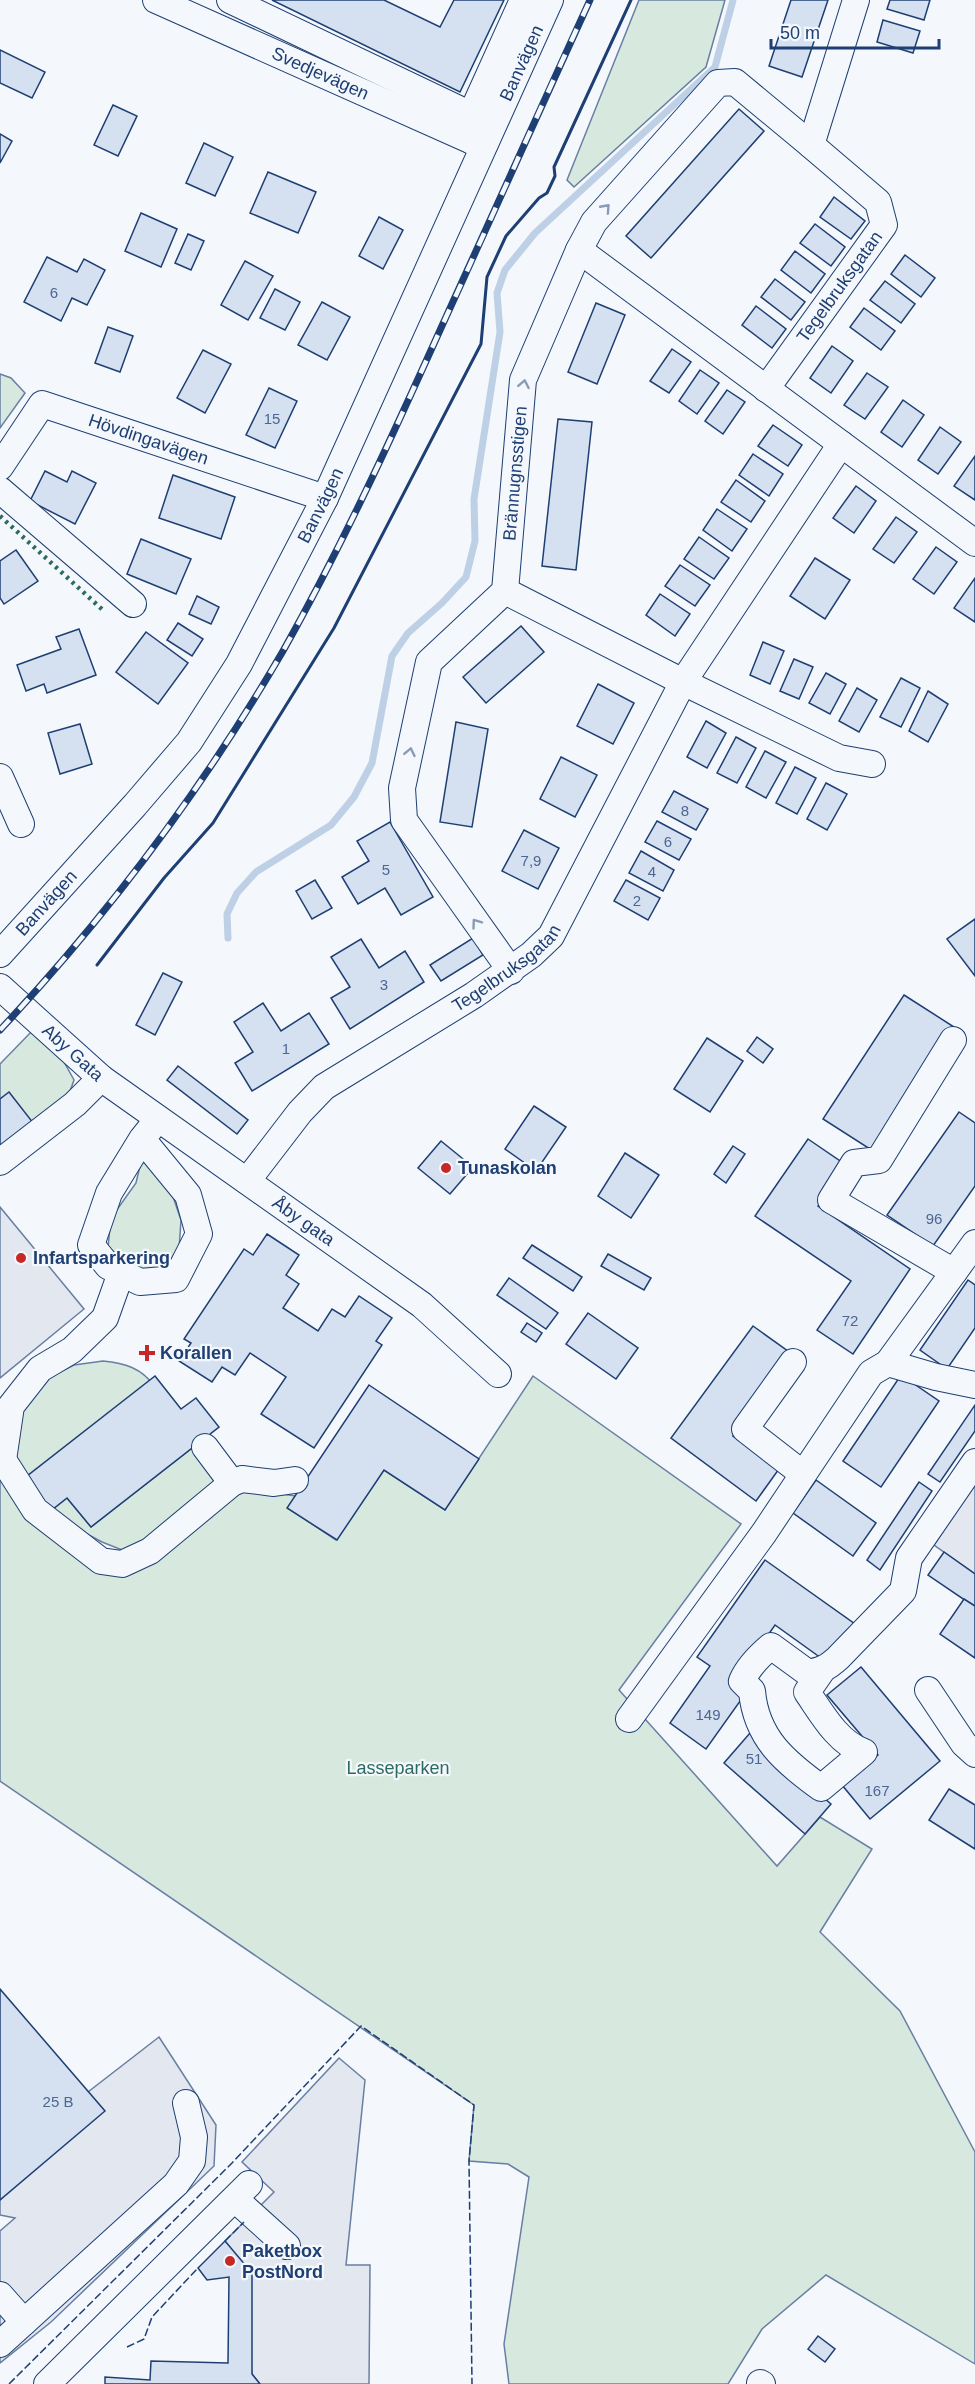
<svg xmlns="http://www.w3.org/2000/svg" width="975" height="2384" font-family="Arial,sans-serif">
<style>
.green{fill:#d7e8df;stroke:#687fa3;stroke-width:1.5}
.parking{fill:#e3e8f0;stroke:#687fa3;stroke-width:1.5}
.lines{fill:none;stroke-linecap:round;stroke-linejoin:round}
.stream{stroke:#bed0e5;stroke-width:7}
.building{fill:#d5e0f0;stroke:#1d3f73;stroke-width:1.5}
.minor-casing{stroke:#1d3f73;stroke-width:28}
.minor{stroke:#f4f7fb;stroke-width:26}
.rail-casing{stroke:#1d3f73;stroke-width:7}
.rail{stroke:#f4f7fb;stroke-width:4.5;stroke-dasharray:14;stroke-linecap:butt}
.hedge{stroke:#2c6c60;stroke-width:4.5;stroke-dasharray:3 4.5;stroke-linecap:butt}
.fence{stroke:#1d3f73;stroke-width:1.5;stroke-dasharray:8 3;stroke-linecap:butt}
.wall{stroke:#1d3f73;stroke-width:3}
.oneway{stroke:#889bb7}
.poi-dot{fill:#c62828;stroke:#f4f7fb;stroke-width:2}
.labels{text-anchor:middle;dominant-baseline:central;stroke-width:4.5;stroke-linejoin:round;paint-order:stroke}
.number-label{font-size:15px;fill:#4b6792}
.street-label{font-size:18px;fill:#1d3f73;stroke:#f4f7fb}
.poi-label{font-size:18px;font-weight:bold;fill:#1d3f73;stroke:#f4f7fb;text-anchor:start}
.park-label{font-size:18px;fill:#2c6c60;stroke:#f4f7fb}
</style>
<rect width="100%" height="100%" fill="#f4f7fb"/>
<g class="green">
<path d="M639,0H725L706,67L574,187L567,180Z"/>
<path d="M0,374L11,378L25,393L0,428Z"/>
<path d="M32,1031L64,1062L74,1080L69,1094L34,1124L0,1099V1064Z"/>
<path d="M143,1153L169,1185L181,1220L179,1250C174,1255 168,1263 162,1267C143,1280 121,1258 108,1247L111,1218L136,1183Z"/>
<path d="M103,1361C124,1363 142,1368 154,1386L29,1484L13,1450L20,1409L44,1380L74,1365Z"/>
<path d="M533,1376L741,1524L619,1690L777,1866L820,1817L872,1849L820,1932L900,2011L975,2152V2364L826,2275L762,2329L728,2384H509L504,2344L529,2177L508,2164L469,2161L474,2105L0,1781V1468L123,1573H134L234,1491L248,1489L296,1496L288,1508L336,1540L384,1470L445,1510Z"/>
<path d="M193,1447L216,1483L146,1543L127,1552L102,1542L48,1513L67,1498L91,1527Z"/>
</g>
<g class="parking">
<path d="M0,1207L84,1309L0,1378Z"/>
<path d="M975,1485V1574L934,1545Z"/>
<path d="M159,2037L216,2125L214,2166L51,2322L0,2363V2231L15,2218L0,2215V2200L88,2092Z"/>
<path d="M339,2058L365,2080L346,2265H370L369,2384H260L252,2374L237,2257L225,2241L274,2192L242,2162Z"/>
</g>
<g class="lines">
<path class="stream" d="M228,938L227,914L237,893L256,872L331,825L354,797L372,763L392,656L408,633L442,603L466,577L475,541L474,499L500,332L497,293L505,270L535,233L715,67L733,0"/>
</g>
<g class="building">
<path d="M272,0H384L440,27L454,0H504L460,92Z"/>
<path d="M791,0H828L802,77L769,66Z"/>
<path d="M890,0H930L924,20L887,9Z"/>
<path d="M883,20L920,31L913,53L877,42Z"/>
<path d="M0,50L45,72L32,98L0,83Z"/>
<path d="M113,105L137,116L118,156L94,145Z"/>
<path d="M739,109L764,131L651,258L626,236Z"/>
<path d="M0,134L12,141L0,163Z"/>
<path d="M204,143L233,157L215,196L186,183Z"/>
<path d="M268,172L316,192L298,233L250,213Z"/>
<path d="M834,197L865,221L851,239L820,217Z"/>
<path d="M141,213L177,229L161,267L125,251Z"/>
<path d="M379,217L403,230L383,269L359,256Z"/>
<path d="M815,224L845,247L831,266L800,243Z"/>
<path d="M188,234L204,241L191,270L175,263Z"/>
<path d="M795,251L825,274L811,293L781,270Z"/>
<path d="M905,255L935,278L921,297L891,274Z"/>
<path d="M47,257L77,272L84,259L105,270L87,305L72,298L61,321L24,302Z"/>
<path d="M245,261L273,276L248,320L221,305Z"/>
<path d="M775,279L805,302L791,320L761,297Z"/>
<path d="M885,281L915,304L901,323L870,300Z"/>
<path d="M275,289L300,302L285,330L260,318Z"/>
<path d="M322,302L350,317L327,360L298,345Z"/>
<path d="M596,303L625,315L597,384L568,372Z"/>
<path d="M756,306L786,329L772,348L742,325Z"/>
<path d="M864,308L895,331L881,350L850,327Z"/>
<path d="M108,327L133,336L120,372L95,363Z"/>
<path d="M832,346L853,361L831,393L810,378Z"/>
<path d="M672,349L691,362L669,393L650,381Z"/>
<path d="M203,350L231,364L205,413L177,398Z"/>
<path d="M700,370L719,383L697,414L679,401Z"/>
<path d="M867,373L888,387L865,419L844,405Z"/>
<path d="M269,388L297,401L275,448L246,435Z"/>
<path d="M727,390L745,402L723,434L705,421Z"/>
<path d="M903,400L924,415L902,447L881,432Z"/>
<path d="M558,419L592,422L576,570L542,566Z"/>
<path d="M773,425L802,445L788,466L758,446Z"/>
<path d="M940,427L961,442L938,474L918,460Z"/>
<path d="M753,454L783,474L769,496L739,475Z"/>
<path d="M975,456V500L954,486Z"/>
<path d="M45,471L67,482L72,471L96,483L75,524L30,501Z"/>
<path d="M173,475L235,497L221,539L159,518Z"/>
<path d="M736,480L765,501L751,522L721,502Z"/>
<path d="M856,486L876,501L854,533L833,518Z"/>
<path d="M717,509L747,529L732,551L703,530Z"/>
<path d="M896,517L917,532L894,563L873,549Z"/>
<path d="M699,537L729,558L714,579L684,559Z"/>
<path d="M141,539L191,559L176,594L127,574Z"/>
<path d="M936,547L957,562L934,594L913,579Z"/>
<path d="M16,550L38,581L4,604L0,598V561Z"/>
<path d="M815,558L850,580L825,619L790,596Z"/>
<path d="M680,565L710,585L695,606L665,586Z"/>
<path d="M975,578V622L954,608Z"/>
<path d="M660,594L690,614L675,636L646,615Z"/>
<path d="M197,596L219,607L211,624L189,614Z"/>
<path d="M178,623L203,639L192,656L167,640Z"/>
<path d="M521,626L544,652L486,703L463,677Z"/>
<path d="M79,629L96,675L47,693L44,684L26,691L17,665L61,649L56,637Z"/>
<path d="M146,632L188,663L158,704L116,672Z"/>
<path d="M763,642L784,651L770,684L750,675Z"/>
<path d="M794,659L813,667L799,699L780,691Z"/>
<path d="M826,673L846,684L830,714L809,703Z"/>
<path d="M901,678L920,688L901,727L880,717Z"/>
<path d="M598,684L634,703L613,744L577,726Z"/>
<path d="M857,688L877,700L859,732L839,721Z"/>
<path d="M928,691L948,704L928,742L909,731Z"/>
<path d="M706,721L726,733L707,768L687,757Z"/>
<path d="M456,722L488,729L472,827L440,822Z"/>
<path d="M80,724L92,764L60,774L48,733Z"/>
<path d="M736,737L756,748L737,783L717,773Z"/>
<path d="M765,751L786,762L766,798L746,787Z"/>
<path d="M561,757L597,775L575,817L540,799Z"/>
<path d="M795,767L816,778L797,814L776,803Z"/>
<path d="M826,783L847,794L827,830L807,819Z"/>
<path d="M674,791L708,809L696,830L662,812Z"/>
<path d="M657,821L691,839L679,860L645,842Z"/>
<path d="M390,822L433,897L401,915L385,888L358,904L342,877L369,861L357,841Z"/>
<path d="M524,830L559,848L538,889L502,871Z"/>
<path d="M641,851L674,870L663,891L629,873Z"/>
<path d="M315,880L332,908L312,919L296,891Z"/>
<path d="M626,880L660,898L648,920L614,901Z"/>
<path d="M975,919V976L947,939Z"/>
<path d="M473,938L483,955L441,981L430,965Z"/>
<path d="M361,939L379,968L405,951L424,982L350,1029L331,998L350,987L331,957Z"/>
<path d="M163,973L182,982L155,1035L136,1025Z"/>
<path d="M904,995L954,1027L873,1151L823,1119Z"/>
<path d="M263,1003L281,1031L309,1013L329,1044L252,1091L235,1063L253,1052L234,1022Z"/>
<path d="M757,1037L773,1049L763,1063L747,1051Z"/>
<path d="M707,1038L743,1061L710,1112L674,1089Z"/>
<path d="M178,1066L248,1120L237,1134L167,1080Z"/>
<path d="M9,1092L34,1124L0,1150V1099Z"/>
<path d="M534,1106L566,1127L536,1171L505,1149Z"/>
<path d="M959,1112L975,1123V1186L933,1246L887,1215Z"/>
<path d="M808,1139L846,1165L818,1206L910,1269L853,1354L817,1330L851,1281L755,1216Z"/>
<path d="M441,1141L473,1167L450,1194L418,1168Z"/>
<path d="M733,1146L745,1154L726,1183L714,1174Z"/>
<path d="M625,1153L659,1175L631,1218L598,1196Z"/>
<path d="M267,1234L299,1255L286,1275L299,1284L283,1308L318,1331L332,1309L345,1317L359,1296L392,1318L376,1341L382,1345L314,1448L261,1414L286,1377L250,1353L235,1375L222,1367L212,1382L179,1361L191,1343L184,1339L244,1249L253,1255Z"/>
<path d="M532,1245L582,1277L573,1291L523,1258Z"/>
<path d="M608,1254L651,1278L644,1290L601,1266Z"/>
<path d="M509,1278L558,1313L546,1329L497,1295Z"/>
<path d="M968,1280L975,1285V1328L947,1369L920,1350Z"/>
<path d="M588,1313L638,1348L616,1379L566,1344Z"/>
<path d="M527,1323L542,1333L536,1342L521,1332Z"/>
<path d="M753,1326L792,1354L733,1436L779,1469L756,1501L671,1438Z"/>
<path d="M901,1375L939,1401L881,1487L843,1461Z"/>
<path d="M155,1376L181,1409L196,1398L219,1427L91,1527L67,1498L48,1513L22,1480Z"/>
<path d="M369,1385L479,1459L445,1510L384,1470L337,1540L287,1508Z"/>
<path d="M975,1405V1431L940,1482L928,1474Z"/>
<path d="M816,1480L876,1523L853,1556L793,1513Z"/>
<path d="M919,1482L932,1491L880,1570L867,1560Z"/>
<path d="M944,1552L975,1574V1607L928,1575Z"/>
<path d="M765,1560L855,1624L828,1663L775,1625L736,1681L748,1690L706,1749L670,1723L710,1666L697,1657Z"/>
<path d="M964,1599L975,1606V1658L940,1634Z"/>
<path d="M861,1667L940,1761L870,1819L842,1785L878,1755L827,1695Z"/>
<path d="M750,1733L831,1804L805,1834L724,1763Z"/>
<path d="M949,1789L975,1805V1849L929,1820Z"/>
<path d="M0,1989L105,2111L0,2200Z"/>
<path d="M225,2241L252,2273V2374L260,2384H105V2377L150,2380L151,2361L228,2363L229,2277L207,2280L198,2268Z"/>
<path d="M818,2336L835,2349L825,2362L808,2349Z"/>
</g>
<g class="lines">
<defs>
<g id="minor">
<path id="s1" d="M156,0L472,141L485,143"/>
<path d="M230,0L471,115L472,141"/>
<path d="M471,115L523,0"/>
<path d="M579,250L975,543"/>
<path id="s2" d="M766,389L884,225L878,202L811,145L856,0"/>
<path id="s3" d="M0,467L42,404L325,498"/>
<path d="M0,490L133,604"/>
<path d="M505,591L683,682L839,758L872,764"/>
<path d="M0,777L21,824"/>
<path id="s4" d="M0,954L135,805L189,742L239,664L325,498L550,0"/>
<path id="s5" d="M511,971L404,820L402,788L429,662L505,591L523,380L579,250L594,222L718,83L735,82L811,145"/>
<path id="s6" d="M0,987L101,1078L75,1104L0,1162"/>
<path d="M953,1040L879,1160L854,1163L831,1200L954,1272"/>
<path id="s7" d="M101,1078L422,1305L498,1374"/>
<path d="M142,1139L188,1195L199,1234L176,1279L140,1282L108,1266L91,1245L109,1193L142,1139L158,1119"/>
<path id="s8" d="M247,1181L300,1112L324,1087L474,995L531,955L551,936L683,682L841,444"/>
<path d="M793,1362L745,1429L803,1474"/>
<path d="M888,1363L936,1377L975,1385"/>
<path d="M205,1447L232,1483"/>
<path d="M0,1455L35,1510L101,1561L122,1564L150,1551L232,1483L242,1479L274,1483L295,1480"/>
<path d="M3,1460L11,1406L40,1369L72,1350L105,1318L121,1273"/>
<path d="M823,1669L807,1692C822,1714 838,1743 864,1752L821,1788C785,1762 756,1738 752,1691L742,1681C748,1667 759,1656 771,1646L808,1673C822,1670 827,1668 838,1658L903,1591L909,1558L975,1462"/>
<path d="M928,1690L964,1744L975,1754"/>
<path d="M629,1719L764,1533L871,1373L888,1363L975,1243"/>
<path d="M235,2199L287,2246"/>
<path d="M0,2295L24,2322"/>
<path d="M0,2344L176,2184L192,2161L194,2137L186,2103"/>
<path d="M760,2383L762,2384"/>
<path d="M47,2384L249,2184"/>
</g>
</defs>
<use href="#minor" class="minor-casing"/>
<use href="#minor" class="minor"/>
<defs>
<path id="rail" d="M0,1030C108,915 204,787 283,651C342,546 392,437 441,328C491,219 540,109 590,0"/>
</defs>
<use href="#rail" class="rail-casing"/>
<use href="#rail" class="rail"/>
<path class="hedge" d="M0,516L105,612"/>
<g class="fence">
<path d="M225,2241L244,2222"/>
<path d="M127,2347L144,2339L152,2317L198,2268"/>
<path d="M9,2384L232,2163L361,2026L474,2105L469,2161L472,2384"/>
</g>
<path class="wall" d="M97,965L164,878L213,823L334,628L481,344L487,277L506,236L539,198L547,193L555,176L554,167L631,0"/>
</g>
<defs><path id="oneway-chevron" d="M-2-3.5L2.5 0L-2 3.5" fill="none" stroke-width="1.6" stroke-linecap="round" stroke-linejoin="round" transform="scale(1.5)"/></defs>
<g class="oneway">
<use href="#oneway-chevron" transform="translate(606 208) rotate(-48)"/>
<use href="#oneway-chevron" transform="translate(524 384) rotate(-79)"/>
<use href="#oneway-chevron" transform="translate(410 752) rotate(-78)"/>
<use href="#oneway-chevron" transform="translate(476 923) rotate(-126)"/>
</g>
<g class="poi-dot">
<circle cx="446" cy="1168" r="6"/>
<circle cx="21" cy="1258" r="6"/>
<path d="M144 1344h6v6h6v6h-6v6h-6v-6h-6v-6h6z"/>
<circle cx="230" cy="2261" r="6"/>
</g>
<g class="labels">
<g class="number-label">
<text x="54" y="292">6</text>
<text x="272" y="418">15</text>
<text x="685" y="810">8</text>
<text x="668" y="841">6</text>
<text x="531" y="860">7,9</text>
<text x="386" y="869">5</text>
<text x="652" y="871">4</text>
<text x="637" y="900">2</text>
<text x="384" y="984">3</text>
<text x="286" y="1048">1</text>
<text x="934" y="1218">96</text>
<text x="850" y="1320">72</text>
<text x="708" y="1714">149</text>
<text x="754" y="1758">51</text>
<text x="877" y="1790">167</text>
<text x="58" y="2101">25 B</text>
</g>
<g class="street-label">
<text stroke="none"><textPath href="#s4" startOffset="1041">Banvägen</textPath></text>
<text stroke="none"><textPath href="#s1" startOffset="180">Svedjevägen</textPath></text>
<text stroke="none"><textPath href="#s2" startOffset="126">Tegelbruksgatan</textPath></text>
<text stroke="none"><textPath href="#s3" startOffset="188">Hövdingavägen</textPath></text>
<text stroke="none"><textPath href="#s5" startOffset="568">Brännugnsstigen</textPath></text>
<text stroke="none"><textPath href="#s4" startOffset="555">Banvägen</textPath></text>
<text stroke="none"><textPath href="#s4" startOffset="69">Banvägen</textPath></text>
<text stroke="none"><textPath href="#s8" startOffset="340">Tegelbruksgatan</textPath></text>
<text stroke="none"><textPath href="#s6" startOffset="98">Aby Gata</textPath></text>
<text stroke="none"><textPath href="#s7" startOffset="248">Åby gata</textPath></text>
</g>
<g class="poi-label">
<text x="458" y="1168">Tunaskolan</text>
<text x="33" y="1258">Infartsparkering</text>
<text x="160" y="1353">Korallen</text>
<text x="242" y="2251">Paketbox<tspan x="242" dy="21">PostNord</tspan></text>
</g>
<g class="park-label">
<text x="398" y="1768">Lasseparken</text>
</g>
</g>
<path d="M771 39v9h168v-9" fill="none" stroke="#1d3f73" stroke-width="3"/>
<text x="780" y="39" font-size="18" fill="#1d3f73" stroke="#f4f7fb" stroke-width="4.5" paint-order="stroke">50 m</text>
</svg>
